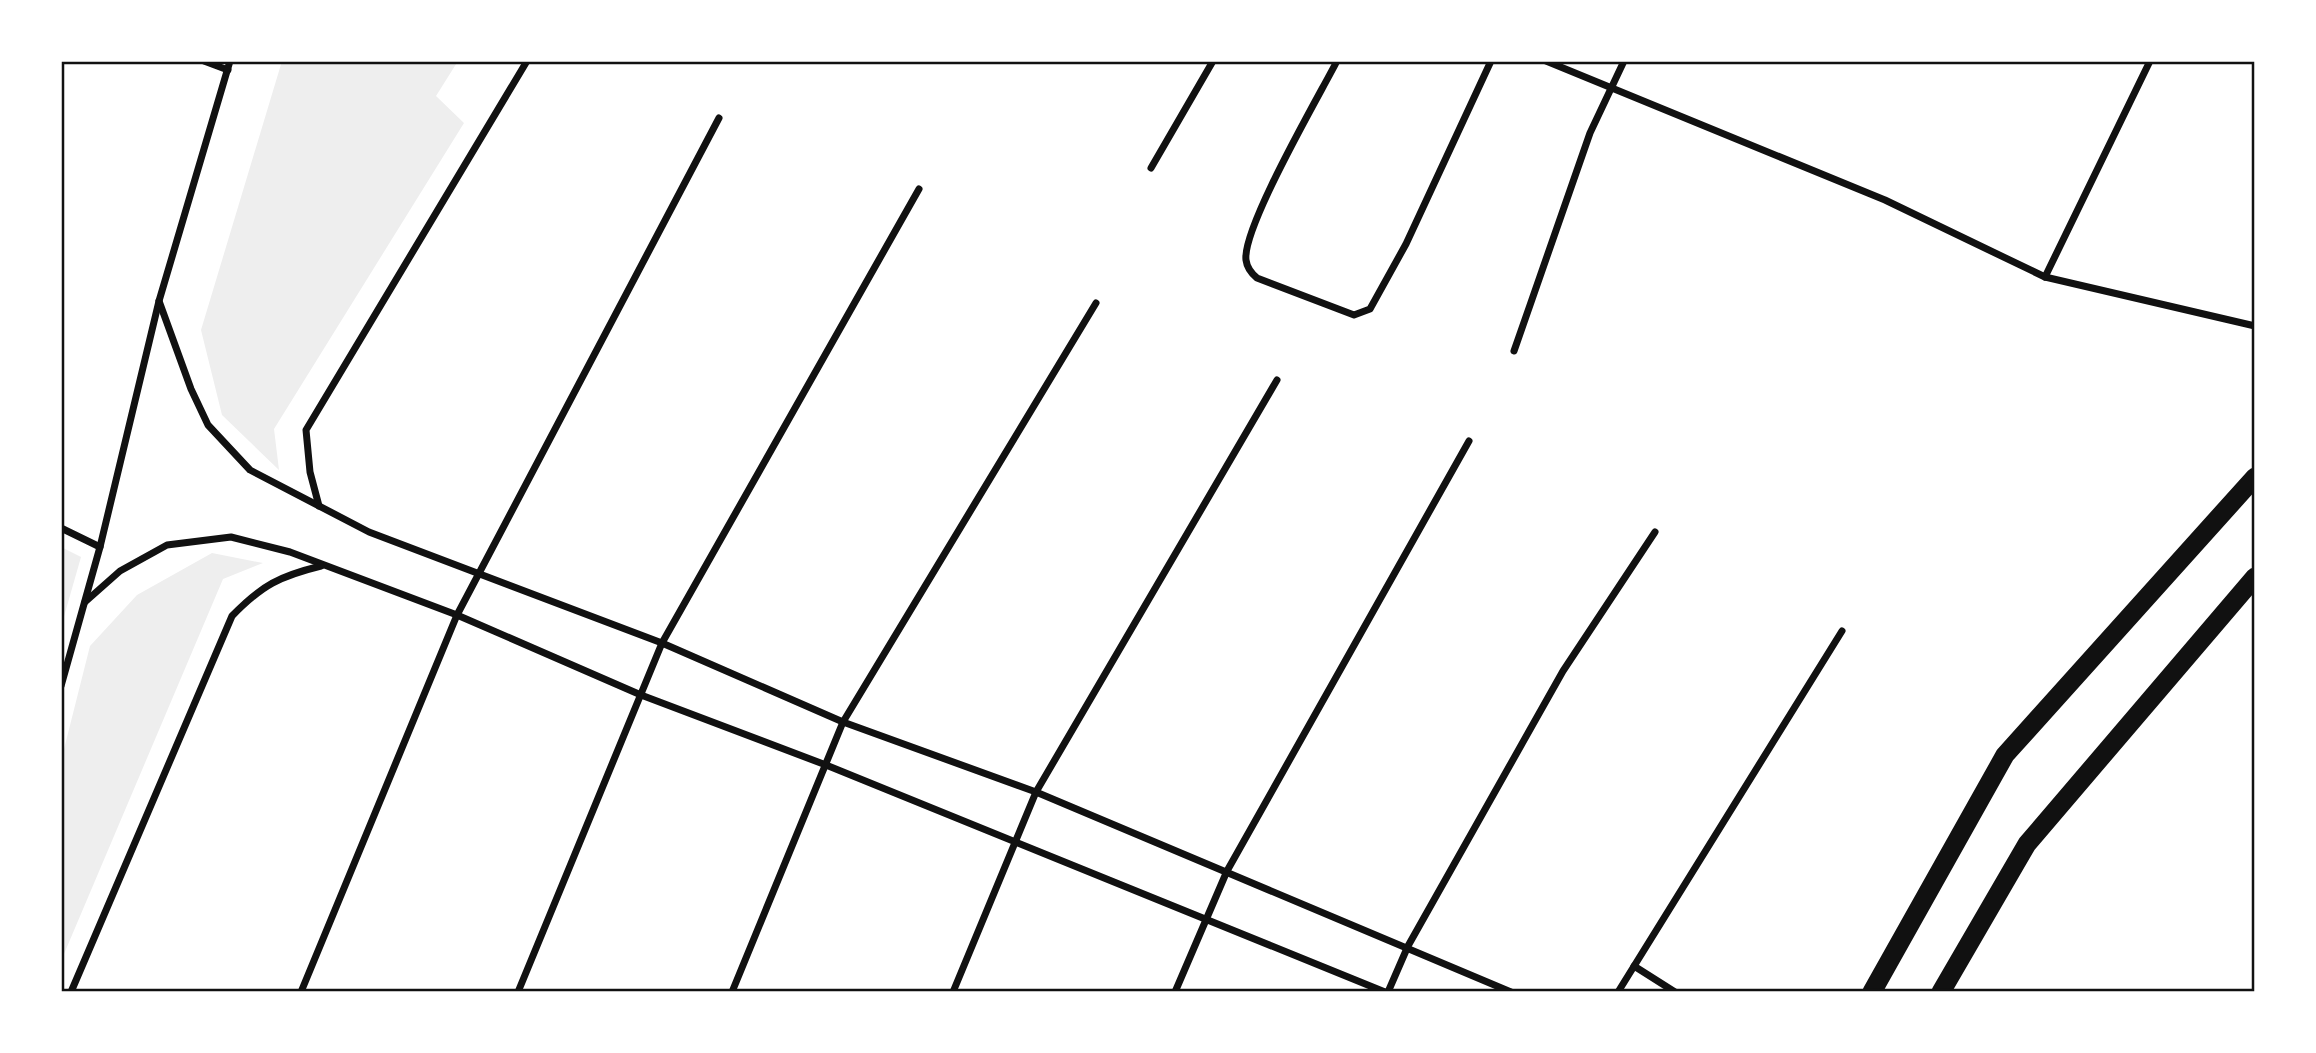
<svg xmlns="http://www.w3.org/2000/svg" width="2316" height="1053" font-family="Lato,sans-serif">
<style>
.green{fill:#eee}
.lines{fill:none;stroke-linecap:round;stroke-linejoin:round}
.minor{stroke:#111;stroke-width:7}
.trunk{stroke:#111;stroke-width:19}
.neatline{fill:none;stroke:#111;stroke-width:2.5}
</style>
<rect width="100%" height="100%" fill="#fff"/>
<g class="green">
<path d="M282,61H458L436,96L464,123L274,429L279,470L222,415L201,330Z"/>
<path d="M61,547L81,557L61,627Z"/>
<path d="M212,553L263,563L223,579L61,961V761L90,646L137,595Z"/>
</g>
<g class="lines">
<g class="minor">
<path d="M204,61L228,70"/>
<path d="M1337,61C1319,96 1242,228 1246,260C1247,268 1251,273 1257,278L1354,315L1370,309L1406,244L1491,61"/>
<path d="M1546,61L1885,200L2045,277L2255,326"/>
<path d="M1151,168L1213,61"/>
<path d="M2045,277L2150,61"/>
<path d="M159,301L191,389L208,425L250,470L369,532L662,643L843,722L1036,792L1511,992"/>
<path d="M1514,351L1590,133L1624,61"/>
<path d="M319,506L310,472L306,430L527,61"/>
<path d="M61,528L100,547"/>
<path d="M85,602L120,571L167,545L231,537L290,552L457,615L641,695L826,765L1385,992"/>
<path d="M61,686L100,547L159,301L230,61"/>
<path d="M1634,966L1675,992"/>
<path d="M71,992L232,616C262,585 280,576 321,566"/>
<path d="M301,992L457,615L719,118"/>
<path d="M518,992L662,643L919,189"/>
<path d="M732,992L843,722L1096,303"/>
<path d="M953,992L1036,792L1277,380"/>
<path d="M1175,992L1227,871L1469,441"/>
<path d="M1388,992L1408,946L1563,671L1655,532"/>
<path d="M1618,992L1842,631"/>
</g>
<g class="trunk">
<path d="M1872,992L2005,755L2255,477"/>
<path d="M1941,992L2027,844L2255,577"/>
</g>
</g>
<rect width="2316" height="1053" fill="none" stroke="#ffffff" stroke-width="126"/>
<rect x="63" y="63" width="2190" height="927" class="neatline"/>
</svg>
